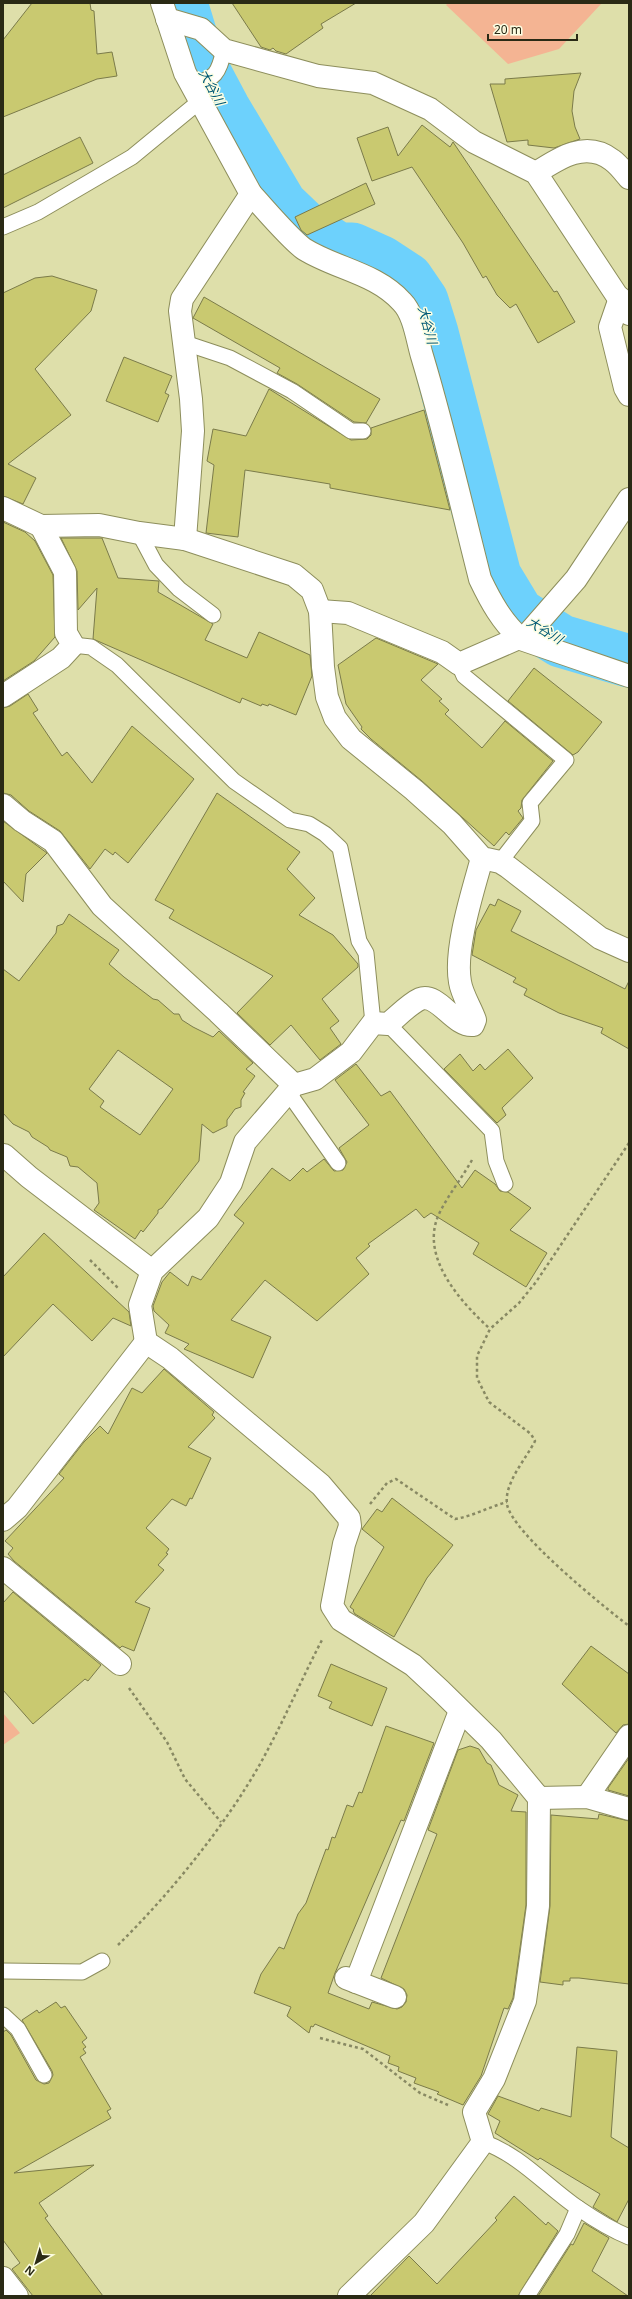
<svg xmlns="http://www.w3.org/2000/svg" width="632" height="2299" font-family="'Noto Sans','Noto Sans JP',sans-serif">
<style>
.green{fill:#f4b493}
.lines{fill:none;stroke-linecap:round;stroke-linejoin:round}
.river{stroke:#6dd1fc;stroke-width:53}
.building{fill:#c9c970;stroke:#7b7b4a;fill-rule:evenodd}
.service-casing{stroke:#8d8e5c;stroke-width:17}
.minor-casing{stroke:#8d8e5c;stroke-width:24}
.path{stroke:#888963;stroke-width:2.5;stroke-dasharray:3 3;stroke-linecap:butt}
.service{stroke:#fff;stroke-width:15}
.minor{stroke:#fff;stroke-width:22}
.labels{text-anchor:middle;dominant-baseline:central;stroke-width:3;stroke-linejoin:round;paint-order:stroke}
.water-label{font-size:13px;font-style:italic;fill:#005975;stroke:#fdfee3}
</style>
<rect width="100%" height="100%" fill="#dedfaa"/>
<g class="green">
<path d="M448,3H602L559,49L508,64L446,5Z"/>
<path d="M3,1713L20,1733L3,1745Z"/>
</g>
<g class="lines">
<path class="river" d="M181,3L199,62L224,109L281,205L303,226L338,249H352L381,262L407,279L422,301L432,333L495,576L518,614L561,641L629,661"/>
</g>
<g class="building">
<path d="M32,3H90L91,10L94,11L97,54L112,52L117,76L97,79L3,117V40Z"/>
<path d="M232,3H356L321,24L323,28L286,54L276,51L273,48L270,50L261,47Z"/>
<path d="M581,73L574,91L572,111L575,127L580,139L554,148L528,145V140L507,142L490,84H505V79Z"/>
<path d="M422,125L450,147L453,142L554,292L557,291L575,322L538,343L516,304L510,308L497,295L486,276L483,278L463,243L412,167L372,181L357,138L388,127L398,156Z"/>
<path d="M80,137L93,163L3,208V175Z"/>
<path d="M366,183L375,204L307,235L301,230L295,217Z"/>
<path d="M52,276L97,290L91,311L35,369L71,415L8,464L36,478L23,504L3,496V293L35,278Z"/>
<path d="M204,297L380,399L366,423L354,422L297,384L277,373L280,368L193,318Z"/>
<path d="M124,357L172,376L165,393L169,395L158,422L106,401Z"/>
<path d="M269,389L351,440L367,439L371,435V428L424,410L450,510L330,488V484L245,470L238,537L206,533L214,465L207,461L213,429L246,436Z"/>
<path d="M3,522L25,532L35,541L53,575L55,637L34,661L3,681Z"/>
<path d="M61,538H102L118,578L159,581L158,592L213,624L205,640L247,658L259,632L310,655L312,676L296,715L269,704L268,706L262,704L261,706L242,698L240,703L93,639L97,588L78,610L77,571Z"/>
<path d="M376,638L438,664L421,680L442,699L439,701L449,710L445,714L482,748L505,721L553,761L522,800L521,808L518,811L523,818L509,835L506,832L494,846L422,781L371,739L361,729L362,727L346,704L338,665Z"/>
<path d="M534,668L602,722L578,752L573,755L508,701Z"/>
<path d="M28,694L38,710L33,713L62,756L67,752L92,783L132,726L194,779L128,863L115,852L113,855L105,849L90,869L60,831L29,811L11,795L3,793V708L10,706Z"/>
<path d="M217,793L300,852L287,869L315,898L299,915L333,935L358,964V967L322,999L339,1021L330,1028L341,1044L320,1060L291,1025L270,1045L237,1013L273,976L169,918L174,910L155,900Z"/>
<path d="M3,821L47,853L26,874L23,902L3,881Z"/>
<path d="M498,899L521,911L511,931L625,989L629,981V1049L601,1033L603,1028L559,1013L524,995L527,989L513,982L516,978L472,955L476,930L490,904L495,906Z"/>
<path d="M69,914L119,950L109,964L124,977L153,999L158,1000L174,1014H179L182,1020L193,1027L213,1037L219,1031L253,1063L246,1069L255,1076L243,1092L245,1093L241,1100V1107L235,1109L227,1120V1126L213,1133L202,1124L199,1161L162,1208L158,1210V1213L143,1232L141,1230L135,1239L94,1210L99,1203L97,1183L78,1167L70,1166L67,1157L50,1150L48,1147L32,1137L29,1132L13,1124L3,1113V969L19,981L56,933L57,926L63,924ZM118,1050L173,1089L140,1135L100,1107L104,1101L89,1089Z"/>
<path d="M508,1049L533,1078L502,1108L506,1115L497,1123L444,1069L460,1054L473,1071L480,1064L485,1070Z"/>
<path d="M356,1064L381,1096L390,1091L462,1188L475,1170L495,1184L500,1191L508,1192L531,1208L510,1230L547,1253L526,1287L473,1254L479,1243L431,1213L424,1218L416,1209L368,1244L370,1246L356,1258L369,1274L317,1321L265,1280L231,1320L271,1337L253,1378L184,1349L189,1344L165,1333L169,1325L154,1311L153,1306L162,1282L170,1272L188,1286L192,1276L201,1280L244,1223L234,1215L272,1168L290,1181L303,1168L307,1172L324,1159L334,1171L343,1170L347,1162L339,1148L369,1125L335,1080Z"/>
<path d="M44,1233L129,1312L131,1326L113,1318L92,1341L53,1304L3,1357V1277Z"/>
<path d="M164,1369L214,1412L212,1415L215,1418L188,1447L211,1458L192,1499L190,1498L186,1506L172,1499L146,1528L169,1549L166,1553L168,1554L158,1565L164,1570L135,1602L150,1608L134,1651L122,1646L120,1648L14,1561L8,1554L13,1548L5,1541L64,1478L59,1474L84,1442L100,1426L108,1434L132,1388L142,1393Z"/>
<path d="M392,1498L453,1545L427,1578L394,1637L355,1614L353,1611L354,1610L350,1607L384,1547L362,1529L377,1509L382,1512Z"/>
<path d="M13,1592L101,1665L88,1681L85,1679L33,1724L3,1690V1603Z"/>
<path d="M591,1646L629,1674V1724L623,1725L616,1733L562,1684Z"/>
<path d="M331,1664L387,1688L372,1726L329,1708L332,1702L318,1696Z"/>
<path d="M386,1726L434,1743L404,1821L401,1820L335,1973L328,1993L369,2009L372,2002L397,2009L402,2007L406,2002L407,1995L404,1989L381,1978L437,1834L428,1830L458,1750L470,1746L479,1749L487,1763L491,1765L499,1785L518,1795L511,1811L526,1812V1905L513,1998L508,2009L504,2008L481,2076L463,2105L437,2094L439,2092L414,2083L416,2078L398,2071L399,2067L388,2063L390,2056L315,2024L313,2027L311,2026L309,2033L287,2016L291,2007L254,1993L261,1974L279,1947L284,1949L298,1914L306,1903L326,1849L328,1850L332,1837L335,1838L347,1805L353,1807L359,1792L362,1793Z"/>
<path d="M629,1758V1796L608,1790V1788Z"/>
<path d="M599,1814L629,1821V1984L579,1978H570V1981H563V1985L540,1982L550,1906L551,1815L598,1819Z"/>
<path d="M56,2002L61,2008L65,2006L87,2038L82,2042L86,2047L83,2049L86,2053L80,2057L111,2109L107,2111L111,2118L14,2173L94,2165L39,2203L48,2216L45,2218L103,2296H33L12,2269L20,2263L3,2240V2032L6,2030L11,2035L36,2080L44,2084L49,2083L53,2075L52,2071L22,2020L37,2010L39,2013Z"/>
<path d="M577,2047L617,2051L611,2137L629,2148V2199L617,2222L593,2207L600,2194L540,2158L538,2160L495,2133L500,2121L488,2114L498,2096L539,2111L541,2108L571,2117Z"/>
<path d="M514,2196L546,2225L548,2222L558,2231L518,2296H370L409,2256L437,2284L497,2220L495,2218Z"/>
<path d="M584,2223L609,2238L592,2271L628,2296H538L571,2244L573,2245Z"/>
</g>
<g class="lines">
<defs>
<g id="service">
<path d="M192,86C216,77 218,75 224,50"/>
<path d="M3,227L38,212L132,157L200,101"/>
<path d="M182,342L230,358L292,391L351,431H363"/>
<path d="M139,533L156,565L179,589L213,615"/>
<path d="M73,645L91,647L117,665L234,781L290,820L309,824L325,834L340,848L359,941L366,953L373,1023"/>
<path d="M459,664L464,676L566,760L530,803L532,821L500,862"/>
<path d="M388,1024L492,1131L496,1161L505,1184"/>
<path d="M288,1092L338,1163"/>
<path d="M3,1971L82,1972L102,1961"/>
<path d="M3,2015L18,2029L44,2075"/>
<path d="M483,2142C520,2155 546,2186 578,2208C594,2219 612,2230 629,2237"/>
<path d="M527,2296L567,2234L578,2208"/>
</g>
<g id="minor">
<path d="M162,3L185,73L251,194L182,299L180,311L191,399L193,431L185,539"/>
<path d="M167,19L201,29L224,50L318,76L373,83L430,109L474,142L536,173L629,314"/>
<path d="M536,173C559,158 586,140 612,160C618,164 624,172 629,178"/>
<path d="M251,194C265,209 289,238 304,249C336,269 376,273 402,302C414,314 417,339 422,356C444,429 461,504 480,579C491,602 502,622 521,639L629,676"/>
<path d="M620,298L610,327L625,388L629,395"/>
<path d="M3,508L41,526L99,525L139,533L185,539L294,575L312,590L320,611L323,667L327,697L335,718L351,739L414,790L452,824L482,858L500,862L508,867L600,938L629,951"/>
<path d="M320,611L348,613L442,652L459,664L528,634L576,579L629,499"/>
<path d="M3,696L61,658L73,645L66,633L65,572L41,526"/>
<path d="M3,805L22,821L53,841L102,906L218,1012L294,1085"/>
<path d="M482,858C473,891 454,949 460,982C462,995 471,1008 475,1020L473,1025C454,1027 438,992 420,999C409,1004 397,1017 388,1024L373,1023L351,1052L315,1079L294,1085L245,1142L231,1183L208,1218L152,1271L140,1305L146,1342L170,1358L321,1485L349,1518L350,1526L344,1544L332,1606L341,1620L413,1665L441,1691L491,1740L539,1798L587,1797L629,1809"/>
<path d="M4,1155L29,1177L152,1271"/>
<path d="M3,1520L17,1508L146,1342"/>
<path d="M3,1568L120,1664"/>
<path d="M587,1797L629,1736"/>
<path d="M346,1978L395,1997"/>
<path d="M356,1982L460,1711"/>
<path d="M3,2278L17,2296"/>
<path d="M349,2296L424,2223L483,2142L474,2112L494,2079L525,2001L538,1906L539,1798"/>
</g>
</defs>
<use href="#service" class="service-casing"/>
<use href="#minor" class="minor-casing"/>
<g class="path">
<path d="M629,1143L536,1282L519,1303L490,1329L477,1356V1378L489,1402L531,1434L535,1441C526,1459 504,1483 507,1504C511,1532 604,1607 629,1626"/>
<path d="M472,1160C462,1178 448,1195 439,1214C419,1257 461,1302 490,1329"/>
<path d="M90,1260L118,1288"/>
<path d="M370,1504L387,1483L396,1479L455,1519C473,1516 489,1507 507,1502"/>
<path d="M129,1688L167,1742L185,1779L221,1822"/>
<path d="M118,1945C169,1895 225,1826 260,1764C283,1723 301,1680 323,1638"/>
<path d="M320,2038L363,2049L420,2093L448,2105"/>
</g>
<use href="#service" class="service"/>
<use href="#minor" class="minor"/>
</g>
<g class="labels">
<g class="water-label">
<text transform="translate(212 87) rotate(62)">大谷川</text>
<text transform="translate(428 325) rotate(75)">大谷川</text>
<text transform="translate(545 630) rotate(31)">大谷川</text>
</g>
</g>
<rect width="632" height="2299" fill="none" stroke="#2a2a15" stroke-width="8"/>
<g transform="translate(36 2263) rotate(218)" stroke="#fdfee3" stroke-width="3" paint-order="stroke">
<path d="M0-3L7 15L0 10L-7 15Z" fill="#2a2a15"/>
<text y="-6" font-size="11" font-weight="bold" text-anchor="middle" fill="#2a2a15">N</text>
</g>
<path d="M488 34v6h89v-6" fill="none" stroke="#2a2a15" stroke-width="2"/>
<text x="494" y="34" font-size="12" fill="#2a2a15" stroke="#fdfee3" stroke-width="3" paint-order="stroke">20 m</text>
</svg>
